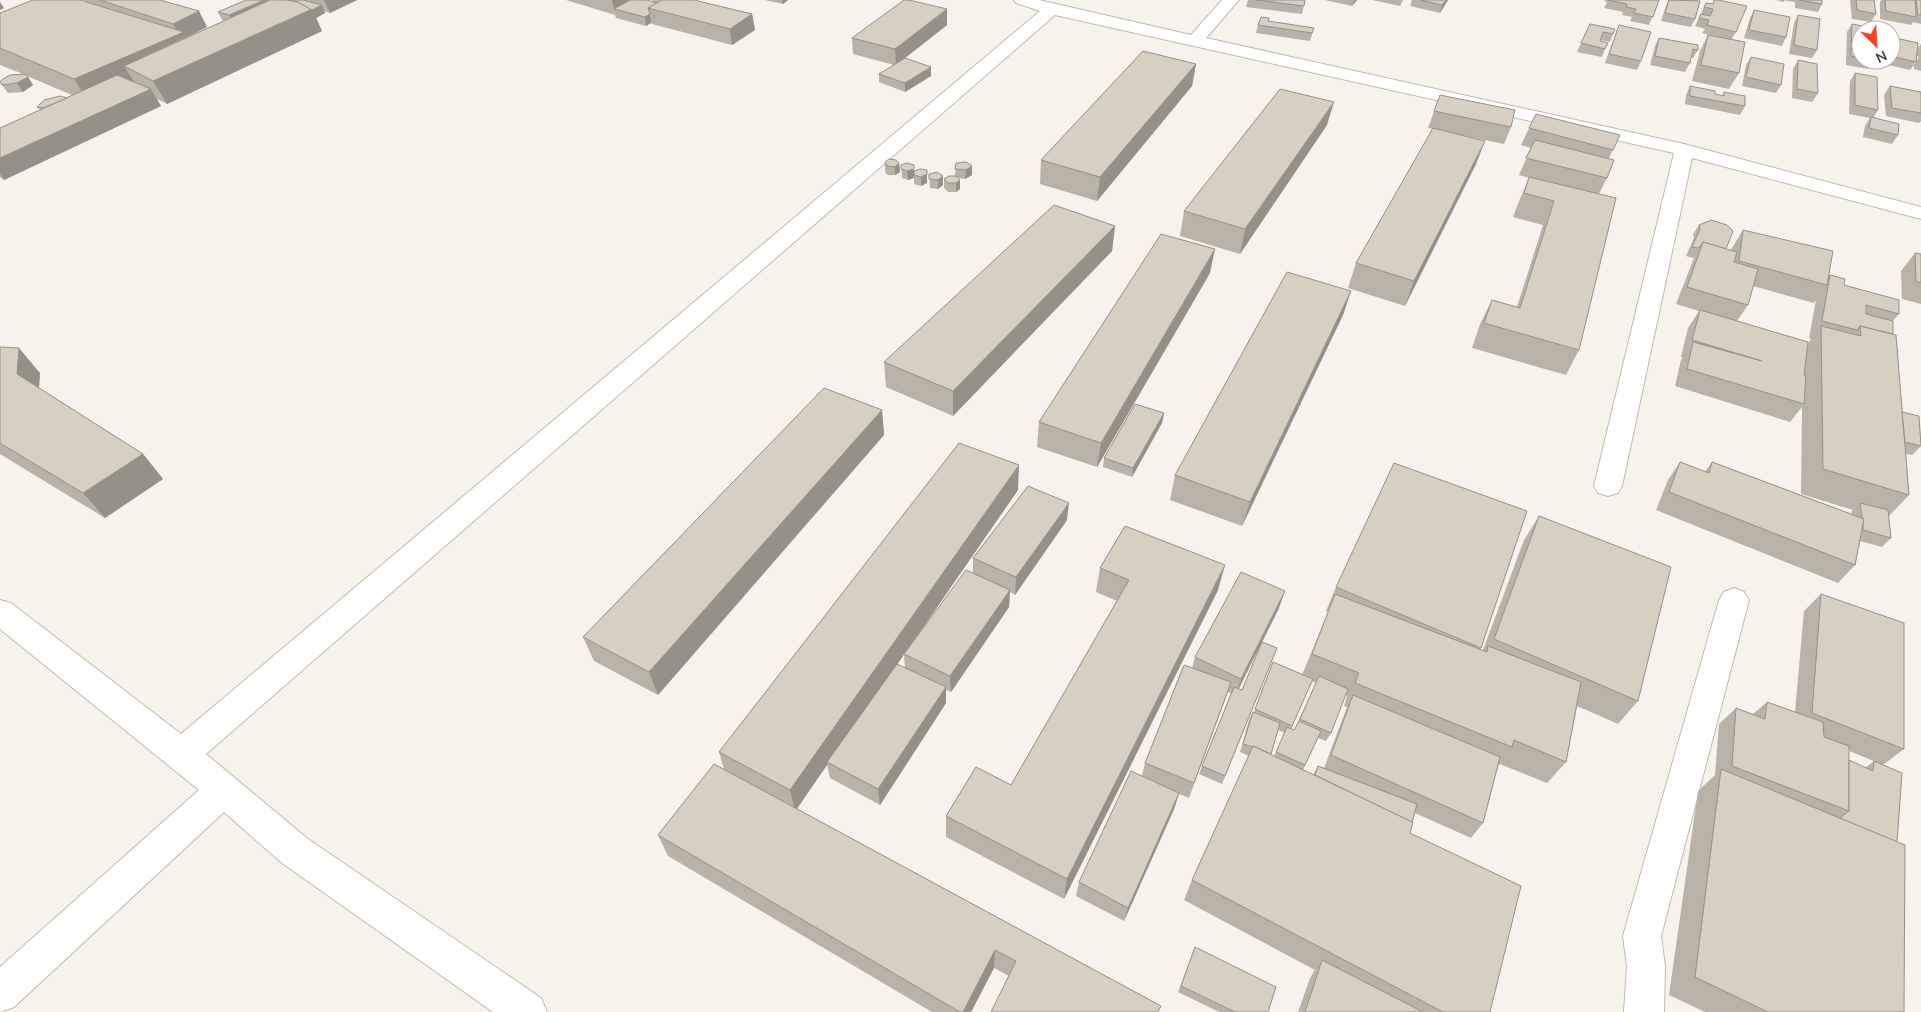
<svg xmlns="http://www.w3.org/2000/svg" width="1921" height="1012" font-family="'Nunito Sans',sans-serif">
<style>
.lines{fill:none;stroke-linecap:round;stroke-linejoin:round}
.minor-casing{stroke:#c1bbae;stroke-width:2}
.minor{fill:#fff;fill-rule:evenodd}
.wall{fill:#b9b2a6;fill-rule:evenodd}
.shaded-wall{fill:#969187}
.building{fill:#d7cfc1;stroke:#969187}
</style>
<rect width="100%" height="100%" fill="#f6f3ec"/>
<g class="lines">
<defs>
<g id="minor">
<path d="M1014,0H1039L1191,35L1222,0H1239L1206,38L1684,144L1921,207V219L1692,158L1622,486L1618,493L1608,496L1598,493L1594,486L1674,153L1055,15L206,754L308,839L541,998L547,1012H493L282,863L224,812L14,1007L0,1012V967L199,790L0,629V600L11,603L181,734L1040,11L1016,3Z"/>
<path d="M1734,588L1744,592L1749,600L1661,936L1665,966L1664,1012H1624L1627,966L1623,936L1719,600L1724,592Z"/>
</g>
</defs>
<use href="#minor" class="minor-casing"/>
<use href="#minor" class="minor"/>
</g>
<g class="wall">
<path d="M84,0H160L207,27L187,38L224,21L222,20L218,12L246,0H357L330,13L324,11L325,13L316,18L322,31L167,104L157,99L161,106L4,180L0,177V128L40,110L37,107L67,98L72,95L27,76L33,85L23,92L8,93L0,82L23,74L0,65V13L85,2Z"/>
<path d="M566,0H647L653,2L652,0H694L752,14L755,30L732,45L652,24L651,23L646,26L616,18L615,15Z"/>
<path d="M765,0H788L783,4Z"/>
<path d="M1248,0H1305L1302,14L1246,7Z"/>
<path d="M1325,0H1357L1352,6Z"/>
<path d="M1372,0H1403L1400,6Z"/>
<path d="M1412,0H1448L1440,13L1410,6Z"/>
<path d="M1604,0H1659L1649,25L1630,21L1632,17L1622,15L1623,12L1604,8L1607,3Z"/>
<path d="M1668,0H1697L1695,19L1691,27L1661,21Z"/>
<path d="M1775,0H1785L1784,2Z"/>
<path d="M1786,0H1822V4L1818,12L1795,8V2L1786,1Z"/>
<path d="M1850,0H1874L1876,14L1871,22L1852,19Z"/>
<path d="M1881,0H1915V1L1916,0H1921V24L1913,22L1911,25L1880,19V3Z"/>
<path d="M1706,3L1736,32L1731,40L1739,73L1729,89L1692,81L1700,51L1708,35L1724,38L1702,33L1705,29L1695,26Z"/>
<path d="M1754,10L1786,37L1782,46L1744,38L1750,18Z"/>
<path d="M1798,15L1817,50L1812,58L1789,54L1794,23Z"/>
<path d="M1268,21L1314,28L1310,41L1256,33L1258,25Z"/>
<path d="M1590,24L1615,29L1610,42L1600,40V41L1605,49L1602,57L1577,52Z"/>
<path d="M1852,24L1861,30V60H1873L1868,69L1846,65L1847,32Z"/>
<path d="M947,25L904,59L931,67V76L905,92L879,82V74L894,65L853,54L852,38Z"/>
<path d="M1619,25L1641,61L1637,70L1605,63Z"/>
<path d="M1891,37L1918,48L1921,44V71L1914,69V64L1919,57L1916,56V62L1910,70L1880,63V60H1891Z"/>
<path d="M1659,38L1698,50L1693,58H1691L1690,63L1685,72L1650,65L1655,46Z"/>
<path d="M1751,57L1781,85L1776,93L1742,86L1746,65Z"/>
<path d="M1798,60L1818,93L1812,102L1792,98L1793,69Z"/>
<path d="M1196,64L1192,86L1097,201L1040,184L1041,160Z"/>
<path d="M1855,73L1878,110L1873,118L1898,135L1892,144L1863,137L1865,126L1870,118L1849,114L1850,81Z"/>
<path d="M1690,86L1722,96L1724,92L1745,106L1740,115L1685,104L1686,95Z"/>
<path d="M1890,86L1921,92V121L1919,123L1886,116L1884,95Z"/>
<path d="M1440,95L1511,127L1504,144L1461,135L1476,164L1405,306L1348,288L1356,263L1433,129L1428,128Z"/>
<path d="M1327,125L1240,254L1180,236L1184,211Z"/>
<path d="M1529,128L1620,135L1609,158L1607,178L1599,194L1579,350L1566,375L1472,348L1480,324L1492,300L1517,307L1543,225L1513,217L1519,201L1529,178L1519,175L1531,148L1521,145Z"/>
<path d="M885,162L899,163L900,172L895,175H887L885,171Z"/>
<path d="M956,163L972,166V175L965,179L959,178L960,189L956,192H948L944,188V179L955,176Z"/>
<path d="M901,165H914V171L920,169L927,183L921,186L914,184V178L908,180L902,178Z"/>
<path d="M929,174L943,176V185L938,189L930,188Z"/>
<path d="M1699,225L1726,249L1731,250L1732,248L1743,230L1828,277L1830,275L1844,285L1899,314L1893,321V334L1902,412L1921,446L1912,455L1906,454L1909,495L1889,516L1891,538L1882,547L1860,541L1855,565L1838,583L1656,510L1668,480L1680,462L1705,472L1712,462L1852,514L1851,512L1853,510L1801,494L1802,407L1790,422L1675,386L1681,360L1683,358L1681,357L1688,328L1699,311L1676,304L1694,258L1686,256L1694,238L1693,234ZM1753,286L1814,303L1816,300L1809,338L1811,339L1808,343L1737,321L1748,305Z"/>
<path d="M1115,226L1112,251L953,416L886,387L884,362Z"/>
<path d="M1915,253L1921,254V304L1902,299L1901,271Z"/>
<path d="M1210,273L1097,467L1037,447L1039,422Z"/>
<path d="M1351,291L1343,315L1242,526L1170,500L1175,475Z"/>
<path d="M0,347L40,373L39,388L143,454L163,479L105,518L0,454Z"/>
<path d="M882,410L884,435L658,695L594,661L583,637Z"/>
<path d="M1164,413L1162,423L1132,477L1103,467L1104,458Z"/>
<path d="M1018,490L907,651L973,573V558L1067,520L1015,595L1010,592L1009,607L951,692L946,690V703L880,805L830,778L827,765L797,809L1161,1006L1009,976L994,968L971,1012H932L668,856L658,835L724,769L719,752ZM904,654L905,668L897,664Z"/>
<path d="M1539,516L1638,701L1618,724L1577,706L1566,762L1547,783L1500,764L1498,766L1483,823L1471,838L1415,813L1410,833L1490,1012H1298L1310,978L1315,970L1184,900L1192,880L1249,756L1240,752L1249,720L1253,712H1254L1273,662L1302,675L1328,612L1326,611L1336,587L1481,648L1480,649L1483,650L1524,540ZM1312,681L1316,683L1294,730L1291,729ZM1345,695L1347,696L1344,706L1347,707L1324,768L1318,766L1313,775L1303,770L1318,738L1326,741L1331,733ZM1278,730L1285,733L1274,756L1271,755Z"/>
<path d="M1100,568L1218,590L1064,899L946,837V816L1011,785L1117,601L1096,592Z"/>
<path d="M1821,594L1904,749L1883,765L1897,842L1904,1012H1705L1669,995L1698,791L1715,775L1719,724L1736,708L1753,714L1767,702L1795,712L1804,611ZM1849,751L1874,761L1865,768L1849,760Z"/>
<path d="M1279,608L1239,689L1242,690L1277,648L1222,784L1199,774L1231,693L1228,692L1189,798L1179,794L1174,809L1124,921L1076,896L1079,882L1142,776L1145,763L1192,668L1195,657Z"/>
<path d="M1195,947L1268,1012H1219L1178,992Z"/>
</g>
<g class="shaded-wall">
<path d="M264,0H282L254,6L258,13L233,24L229,15Z"/>
<path d="M324,0H357L330,13Z"/>
<path d="M612,0H643L614,9Z"/>
<path d="M782,0H788L783,4Z"/>
<path d="M1354,0H1357L1352,6Z"/>
<path d="M1446,0H1448L1440,13L1442,5Z"/>
<path d="M0,2L4,8L0,10Z"/>
<path d="M322,5L325,13L316,18L322,31L167,104L153,81Z"/>
<path d="M947,9V25L896,65L895,49Z"/>
<path d="M199,11L207,27L124,66L134,82L89,102L74,79L179,34L173,24Z"/>
<path d="M650,14L651,23L646,26L645,17Z"/>
<path d="M752,14L755,30L732,45L730,29Z"/>
<path d="M1196,64L1192,86L1097,201L1100,177Z"/>
<path d="M931,67V76L905,92V83Z"/>
<path d="M28,77L33,85L23,92L17,83Z"/>
<path d="M151,89L161,106L4,180L0,174V158Z"/>
<path d="M1334,102L1327,125L1240,254L1245,229Z"/>
<path d="M1485,141L1476,164L1405,306L1414,281Z"/>
<path d="M899,163L900,172L895,175V167Z"/>
<path d="M972,166V175L965,179L966,170Z"/>
<path d="M914,169V178L908,180L907,171Z"/>
<path d="M927,174V183L921,186V177Z"/>
<path d="M943,176V185L938,189V180Z"/>
<path d="M960,180V189L956,192V183Z"/>
<path d="M1115,226L1112,251L953,416V391Z"/>
<path d="M1215,249L1210,273L1097,467L1101,443Z"/>
<path d="M1351,291L1343,315L1242,526L1250,502Z"/>
<path d="M19,348L40,373L38,399L17,374Z"/>
<path d="M882,410L884,435L658,695L649,672Z"/>
<path d="M1164,413L1162,423L1132,477L1133,468Z"/>
<path d="M143,454L163,479L105,518L83,493Z"/>
<path d="M1019,465L1018,490L829,763L827,762V765L795,811L790,790Z"/>
<path d="M1069,503L1067,520L1015,595L1016,577Z"/>
<path d="M1225,565L1218,590L1064,899L1067,879Z"/>
<path d="M1010,590L1009,607L951,692L950,676Z"/>
<path d="M1285,591L1279,608L1235,695L1241,679Z"/>
<path d="M946,687V703L880,805L878,789Z"/>
<path d="M1179,793L1174,809L1124,921L1128,908Z"/>
<path d="M995,950L994,968L971,1012H963Z"/>
</g>
<g class="building">
<path d="M33,0H80L184,32L74,79L0,48V13Z"/>
<path d="M100,0H160L199,11L173,24Z"/>
<path d="M246,0H264L229,15L218,12Z"/>
<path d="M267,0H270L256,6H254Z"/>
<path d="M270,0H287L298,2L312,9L153,81L124,66Z"/>
<path d="M287,0H303L322,5L312,10L298,2Z"/>
<path d="M630,0H647L657,3L648,8L650,14L645,17L614,9Z"/>
<path d="M662,0H694L752,14L730,29L648,8Z"/>
<path d="M904,0H909L947,9L895,49L852,38Z"/>
<path d="M1256,0H1305L1304,6Z"/>
<path d="M1420,0H1446L1442,5Z"/>
<path d="M1608,0H1659L1653,17L1634,13L1636,9L1626,7L1627,4Z"/>
<path d="M1669,0L1700,1L1695,19L1665,13Z"/>
<path d="M1714,0H1718L1747,6L1736,32L1707,25L1709,20L1699,18L1701,14L1710,16L1713,9L1704,7L1706,3L1713,4Z"/>
<path d="M1799,0H1822V4Z"/>
<path d="M1856,0H1874L1876,14L1857,10Z"/>
<path d="M1885,0H1915L1916,17L1886,11Z"/>
<path d="M1916,0H1921V15H1918Z"/>
<path d="M1754,10L1790,17L1786,37L1749,30Z"/>
<path d="M1798,15L1820,19L1817,50L1794,45Z"/>
<path d="M1261,17L1269,18L1268,21L1314,28L1312,33L1258,25Z"/>
<path d="M1590,24L1615,29L1613,34L1603,32L1600,41L1608,43L1605,49L1581,43Z"/>
<path d="M1852,24L1874,28V30H1861V58L1851,56Z"/>
<path d="M1619,25L1651,32L1641,61L1609,54Z"/>
<path d="M1708,35L1745,42L1739,73L1701,65Z"/>
<path d="M1891,37L1918,43L1916,62L1891,56Z"/>
<path d="M1659,38L1698,45V50L1693,49L1690,63L1655,56Z"/>
<path d="M1143,51L1196,64L1100,177L1041,160Z"/>
<path d="M1751,57L1784,64L1781,85L1746,77Z"/>
<path d="M905,58L931,67L905,83L879,74Z"/>
<path d="M1798,60L1817,64L1818,93L1797,89Z"/>
<path d="M1855,73L1877,77L1878,110L1855,105Z"/>
<path d="M25,74L28,77L17,83L2,85L0,82L3,79L10,75Z"/>
<path d="M117,75L151,89L0,158V128Z"/>
<path d="M1690,86L1715,91V94L1724,96V92L1745,96V106L1690,96Z"/>
<path d="M1890,86L1921,92V113L1892,108Z"/>
<path d="M1280,89L1334,102L1245,229L1184,211Z"/>
<path d="M1440,95L1515,110L1511,127L1434,111Z"/>
<path d="M60,96L67,98L43,108L37,107L44,100Z"/>
<path d="M1536,114L1620,135L1613,150L1529,128Z"/>
<path d="M1871,117L1899,124L1898,135L1869,128Z"/>
<path d="M1433,128L1485,141L1414,281L1356,263Z"/>
<path d="M1535,140L1614,160L1607,178L1526,158Z"/>
<path d="M889,159L896,160L899,163L895,167L887,166L885,162Z"/>
<path d="M966,162L972,166L966,170L955,169L956,163Z"/>
<path d="M907,163L914,165V169L907,171L901,169V165Z"/>
<path d="M920,169L927,170V174L921,177L914,175V171Z"/>
<path d="M937,172L943,176L938,180L929,179V174Z"/>
<path d="M949,176H956L960,180L956,183H948L944,179Z"/>
<path d="M1529,177L1616,198L1579,350L1484,323L1492,300L1520,308L1554,201L1524,193Z"/>
<path d="M1054,205L1115,226L953,391L884,362Z"/>
<path d="M1711,220L1727,225L1733,231L1726,249L1703,242L1699,248L1692,247L1700,229L1699,225Z"/>
<path d="M1743,230L1833,251L1827,285L1739,261Z"/>
<path d="M1161,234L1215,249L1101,443L1039,422Z"/>
<path d="M1703,242L1737,252L1734,262L1758,269L1748,305L1687,287Z"/>
<path d="M1915,253L1921,254V283L1916,281Z"/>
<path d="M1287,272L1351,291L1250,502L1175,475Z"/>
<path d="M1830,275L1845,279L1844,285L1899,300V314L1866,305V314L1893,321V334L1860,326L1857,330L1822,321Z"/>
<path d="M1700,310L1808,342L1804,375H1806L1804,404L1687,369L1693,342L1762,361L1692,340Z"/>
<path d="M1821,326L1861,336L1860,326L1896,335L1909,495L1823,469Z"/>
<path d="M0,347L19,348L17,374L143,454L83,493L0,443Z"/>
<path d="M824,388L882,410L649,672L583,637Z"/>
<path d="M1135,404L1164,413L1133,468L1104,458Z"/>
<path d="M1902,412L1919,416L1921,446L1905,442Z"/>
<path d="M959,443L1019,465L790,790L719,752Z"/>
<path d="M1680,462L1709,473L1712,462L1864,519L1855,565L1669,492Z"/>
<path d="M1394,463L1527,511L1481,648L1336,587Z"/>
<path d="M1028,486L1069,503L1016,577L973,558Z"/>
<path d="M1860,503L1888,510L1891,538L1863,530V526L1864,519L1862,518Z"/>
<path d="M1539,516L1671,567L1638,701L1494,639Z"/>
<path d="M1125,526L1225,565L1067,879L946,816L976,767L1011,785L1129,580L1100,568Z"/>
<path d="M966,570L1010,590L950,676L904,654Z"/>
<path d="M1241,572L1285,591L1241,679L1195,657Z"/>
<path d="M1335,594L1487,652L1488,646L1581,682L1566,762L1514,740L1512,747L1355,683L1359,673L1312,654Z"/>
<path d="M1821,594L1904,623V749L1812,713Z"/>
<path d="M1262,642L1277,648L1225,776L1202,766L1234,687L1242,690Z"/>
<path d="M1273,662L1313,679L1292,726L1255,709Z"/>
<path d="M897,664L946,687L878,789L827,762Z"/>
<path d="M1184,665L1231,682L1194,783L1145,763Z"/>
<path d="M1319,676L1348,689L1331,733L1300,719Z"/>
<path d="M1353,695L1500,757L1483,823L1331,755Z"/>
<path d="M1767,702L1823,722L1824,737L1849,746V811L1732,766L1736,708L1765,719Z"/>
<path d="M1253,712L1280,723L1271,754L1253,746V747L1243,744Z"/>
<path d="M1299,721L1321,731L1305,765L1276,752L1287,727L1294,730Z"/>
<path d="M1253,746L1413,822L1410,833L1521,886L1490,1012H1443L1192,880Z"/>
<path d="M1849,760L1873,771L1874,761L1902,773L1897,842L1841,819V817L1849,811Z"/>
<path d="M714,764L1161,1006L1158,1012H991L1016,961L995,950L963,1012H960L658,835Z"/>
<path d="M1318,766L1417,804L1412,822L1315,775Z"/>
<path d="M1721,769L1905,845L1904,1012H1768L1695,977Z"/>
<path d="M1131,771L1179,793L1128,908L1079,882Z"/>
<path d="M1195,947L1276,987L1268,1012H1235L1181,986Z"/>
<path d="M1322,960L1423,1012H1305Z"/>
</g>
<g transform="translate(1876 45) rotate(155)"><circle r="24" fill="#ffffff" stroke="#b7b4b0"/>
<path d="M0-4L9 19L0 12L-9 19Z" fill="#f74322"/>
<text y="-8" font-size="14" font-weight="bold" text-anchor="middle" fill="#4a4439">N</text>
</g>
</svg>
